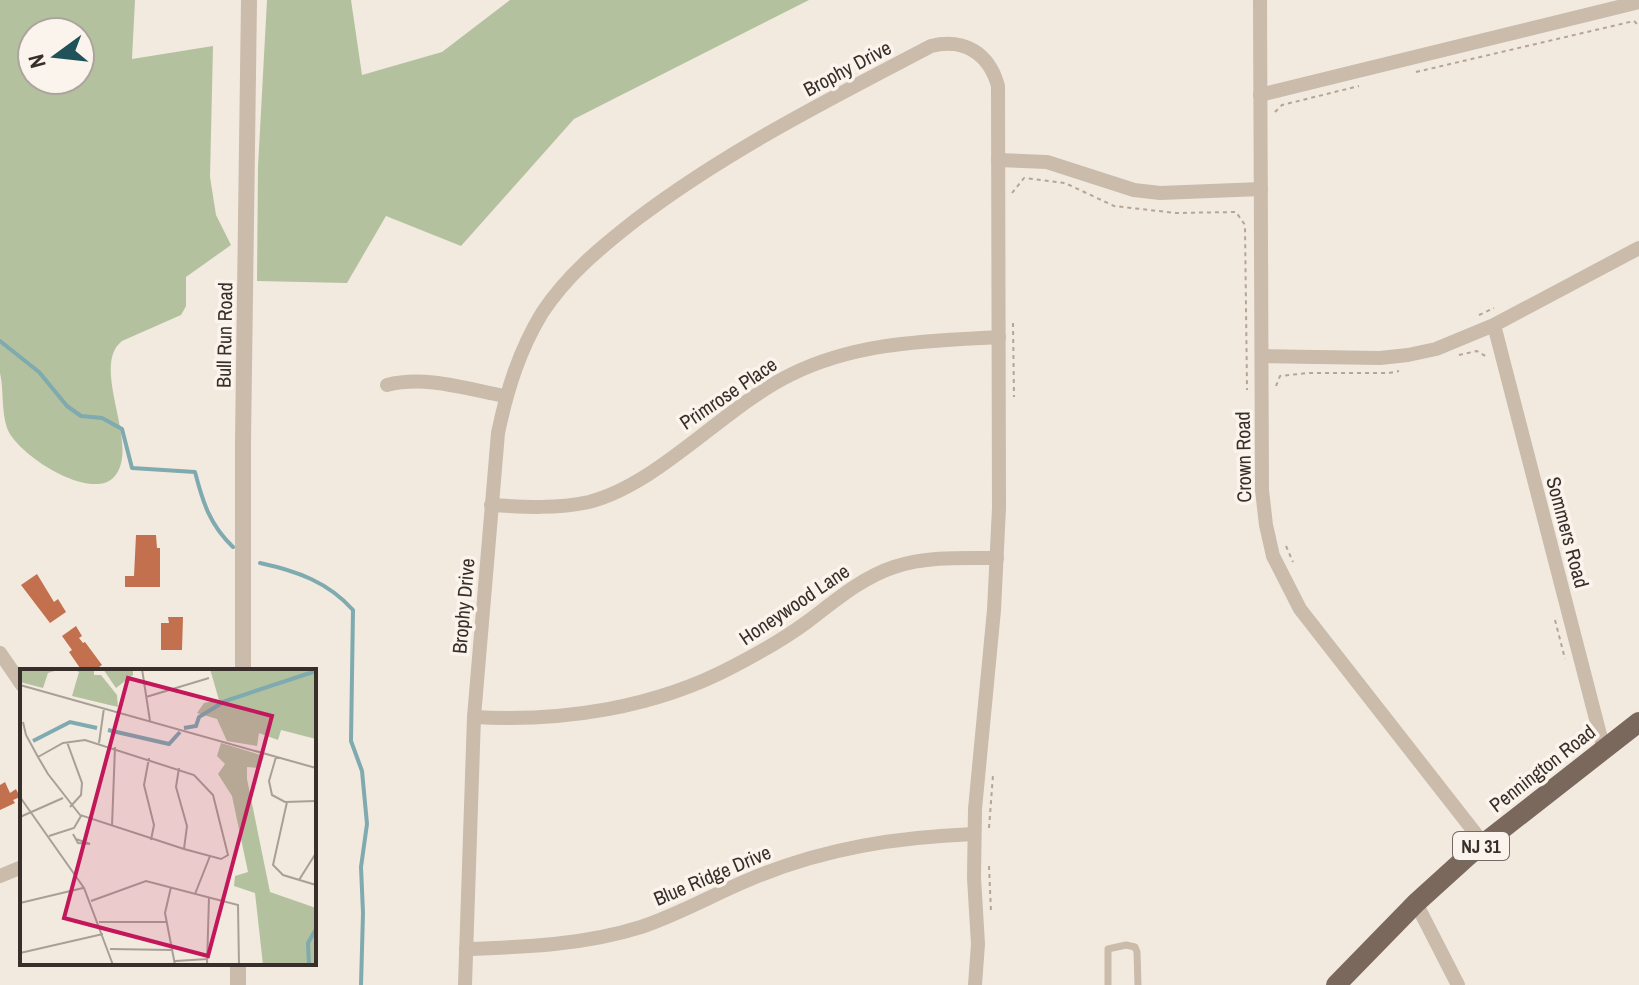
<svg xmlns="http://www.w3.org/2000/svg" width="1639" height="985" font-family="'Archivo Narrow',sans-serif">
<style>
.green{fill:#b4c19f;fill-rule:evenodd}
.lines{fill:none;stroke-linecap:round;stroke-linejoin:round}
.stream{stroke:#7faaaf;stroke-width:4}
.building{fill:#c2704d}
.path{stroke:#b6a595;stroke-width:2;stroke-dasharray:4 4;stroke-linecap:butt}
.service{stroke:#cabbab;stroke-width:7}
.minor{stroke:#cabbab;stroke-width:14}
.tertiary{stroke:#cabbab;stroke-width:16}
.primary{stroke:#7a685c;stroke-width:20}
.labels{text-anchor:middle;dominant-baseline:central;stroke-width:7;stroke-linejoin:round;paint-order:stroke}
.shield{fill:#faf4ec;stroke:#726a64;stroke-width:2}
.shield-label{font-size:18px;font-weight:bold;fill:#382f2a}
.street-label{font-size:20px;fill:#382f2a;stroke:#faf4ec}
.inset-river{fill:none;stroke:#7faaaf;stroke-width:4}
.inset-road{fill:none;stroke:#a89f97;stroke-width:2}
.view{fill:#c2185b;fill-opacity:0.15;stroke:#c2185b;stroke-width:4}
.inset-edge{fill:none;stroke:#382f2a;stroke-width:4}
</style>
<rect width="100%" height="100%" fill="#f2eadf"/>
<g class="green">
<path d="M0,0H135L132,59L213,46L210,177L216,215L231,245L186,277V306L181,315L122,341C89,367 142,447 114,477C91,502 17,455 7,428C1,410 4,391 0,373ZM80,32V80H32V32Z"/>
<path d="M267,0H351L362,75L442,52L510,0H809L574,119L461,246L386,216L347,283L257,281L258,167Z"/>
</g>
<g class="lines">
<g class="stream">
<path d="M0,341L39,372L67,406L81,416L102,418L122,429L132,468L195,472C203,503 210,525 233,547"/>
<path d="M260,563C297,571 328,582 353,610L351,741L362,771L367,824L361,867L363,913L361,985"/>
</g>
</g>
<g class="building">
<path d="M136,535H156L157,548H160V587H125V576H134Z"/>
<path d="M37,574L54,602L58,599L66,612L50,623L21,585Z"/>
<path d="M168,617H183L182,650H161V623H169Z"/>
<path d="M76,626L82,636L79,638L83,643L85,642L102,665L93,671H82L69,652L72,650L62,636Z"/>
<path d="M5,782L10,793L16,789L20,797L13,800L15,803L0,810V785Z"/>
</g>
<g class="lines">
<g class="path">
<path d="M1416,72L1634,21L1639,26"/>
<path d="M1275,112L1282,105L1359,86"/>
<path d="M1012,193L1024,178L1065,183L1114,206L1176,213L1236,212L1245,225L1247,390"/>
<path d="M1479,315L1494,308"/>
<path d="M1013,323L1014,397"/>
<path d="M1459,355L1477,351L1487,357"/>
<path d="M1276,386L1280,376L1308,373H1389L1399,371"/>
<path d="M1286,546L1293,562"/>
<path d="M1555,620L1565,659"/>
<path d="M989,828L993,775"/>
<path d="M989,866L991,912"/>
</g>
<path class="service" d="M1108,985V949L1126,945L1135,947L1137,952L1138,985"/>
<g class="minor">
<path d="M1260,0L1262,490L1266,525L1273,556L1300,609L1483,843"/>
<path d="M1260,95L1639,2"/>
<path d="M998,160L1047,162L1134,190L1160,193L1261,189"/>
<path d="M1494,325L1604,750"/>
<path d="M1262,356L1380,358L1408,355L1436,349L1494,325L1639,248"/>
<path d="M387,385C425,375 467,389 505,396"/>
<path d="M491,505C524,507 557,509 589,502C659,484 723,408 790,375C856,342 926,341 999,337"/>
<path d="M0,653L22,685"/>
<path d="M474,717C563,722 655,708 734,666C759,653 784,639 807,622C835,601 861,578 894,567C928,556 963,558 997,558"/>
<path d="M0,876L22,867"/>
<path d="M1416,903L1458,985"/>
<path d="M466,949C525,947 584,945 641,927C680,914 716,893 753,878C825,848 898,837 974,834"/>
<path d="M465,985L474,717L498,433C507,390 519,351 542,313C567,275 601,247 637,219C728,150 830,99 931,46C964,38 989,53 998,86L999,508L994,610L975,809L974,878L978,944L975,985"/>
</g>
<g class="tertiary">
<path d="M243,671V442L249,0"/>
<path d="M238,985V963"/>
</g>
<path class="primary" d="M1336,985L1416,903L1469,855L1639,722"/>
</g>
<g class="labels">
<rect class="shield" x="1453" y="832" width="56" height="28" rx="6"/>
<g class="shield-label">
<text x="1481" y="846">NJ 31</text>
</g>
<g class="street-label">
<text transform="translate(847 68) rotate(-28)">Brophy Drive</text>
<text transform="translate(224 335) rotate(-89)">Bull Run Road</text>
<text transform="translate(728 393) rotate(-34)">Primrose Place</text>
<text transform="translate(1243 457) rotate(-91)">Crown Road</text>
<text transform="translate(1568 532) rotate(75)">Sommers Road</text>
<text transform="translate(794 604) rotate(-34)">Honeywood Lane</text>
<text transform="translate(463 606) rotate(-85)">Brophy Drive</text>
<text transform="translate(1542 768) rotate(-38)">Pennington Road</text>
<text transform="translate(712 875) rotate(-23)">Blue Ridge Drive</text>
</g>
</g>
<g transform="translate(20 669)">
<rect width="296" height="296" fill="#f2eadf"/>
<path d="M0,0H41L28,4L23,19L0,13ZM54,0H74V6H81L97,26L98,38L52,27L59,3ZM83,0H113V6L96,19ZM190,0H296V70L261,61L258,71L239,64L237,77L207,72L197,50L177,44L184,34L199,31ZM201,74L244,87L240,99L227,98V110L250,223L296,239V296H243L235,224L214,217L215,207L228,203L212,127L198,105L205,95L197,87Z" fill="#b4c19f"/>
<path class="inset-river" d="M164,59L176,57L179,48L205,32L296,2M88,61L149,75L160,63M13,72L50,53L77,59M289,296L288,274L296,260"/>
<path class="inset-road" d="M122,0L130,52M0,16L296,99M126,28L189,9M3,53L6,66L18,88L28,105L60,146L164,180L201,190L208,186L193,126L174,106L65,71L43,74L18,88M47,73L62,114L61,126L50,138M79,74L84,39M256,88L249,112L252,126L265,133L296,132M129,89L124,116L134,156L131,171M159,99L156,118L167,157L164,180M0,128L64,219L93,296M267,133L253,196L263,206L296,216M0,148L43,129M92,157L95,78M53,165L58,174L70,175L56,170M29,167L54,159L61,147M279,211L296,184M151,218L145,244L155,296M175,225L190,187M71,232L126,212L218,236L219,296M0,234L63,219M79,253H146M90,280L152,281M0,284L83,265M155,292L188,290M187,296L189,228"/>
<path class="view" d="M108,9L252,47L188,287L44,249Z"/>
<rect width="296" height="296" class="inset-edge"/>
</g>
<g transform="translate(56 56) rotate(255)"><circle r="38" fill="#faf4ec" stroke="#aca59e" stroke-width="2"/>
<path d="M0-6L14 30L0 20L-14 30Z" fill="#205259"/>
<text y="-12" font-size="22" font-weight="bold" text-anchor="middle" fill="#382f2a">N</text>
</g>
</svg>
